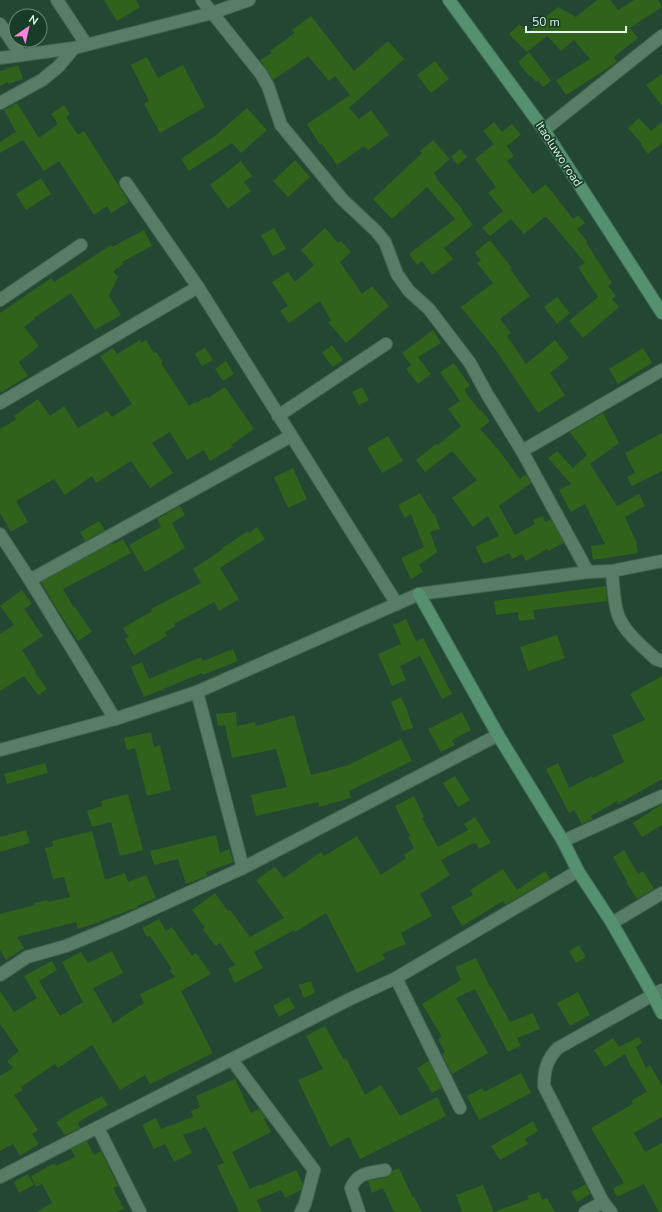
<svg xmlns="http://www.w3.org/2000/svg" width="662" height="1212" font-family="'Nunito Sans',sans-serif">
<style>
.building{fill:#31621c}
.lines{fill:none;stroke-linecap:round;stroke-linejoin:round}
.street-casing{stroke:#436654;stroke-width:14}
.secondary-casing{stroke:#436654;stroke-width:14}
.street{stroke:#577d66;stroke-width:12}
.secondary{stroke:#53916f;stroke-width:12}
.labels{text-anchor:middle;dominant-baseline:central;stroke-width:3.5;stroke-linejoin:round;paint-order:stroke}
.street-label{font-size:12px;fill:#e2f7ea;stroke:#173c28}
</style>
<rect width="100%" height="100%" fill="#224732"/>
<g class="building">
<path d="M104,0H136L140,7L117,21Z"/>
<path d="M597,0H610L618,10L634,0H658L662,7L630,28L638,38L614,57L617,62L566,95L556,80L590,59L574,40L561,51L547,36L527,52L509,34L519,24L527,31H529L558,7L576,17Z"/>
<path d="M311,16L354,71L388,41L404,59L349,108L359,119L371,110L389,135L368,150L364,146L337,165L322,144L320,145L307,124L350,95L335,76L329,81L308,56L273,80L260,60L272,53L270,51L295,33L292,30Z"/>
<path d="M529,52L551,81L543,87L538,80L536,82L531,76L530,77L518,62Z"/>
<path d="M147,57L158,78L183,65L205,107L160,133L144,104L149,101L131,65Z"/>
<path d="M435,61L449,79L431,93L417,75Z"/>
<path d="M18,65L23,79L8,84V82L0,86V71Z"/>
<path d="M662,74V106L646,85Z"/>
<path d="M17,103L39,138L58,124L51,114L64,105L70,114L66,117L78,135L84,131L129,202L111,213L107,206L94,215L59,161L44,171L23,140L0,153V142L16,132L4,110Z"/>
<path d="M247,108L267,130L241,153L232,143L189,171L181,159L216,135Z"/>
<path d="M639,118L651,131L662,122V143L648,154L641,145L642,144L628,128Z"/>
<path d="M494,122L502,132L512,124L521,135L507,146L514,156L507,161L533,194L546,184L573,219L578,215L585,223L577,229L587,241L586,242L612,283L608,286L616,296L612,299L619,307L583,338L569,321L598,297L578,267L585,263L546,216L524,234L511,219L490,236L482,228L503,211L488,193L496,187L475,159L494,144L483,131Z"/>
<path d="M433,140L450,159L434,173L437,177L436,178L463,210L462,211L473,225L444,248L453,259L432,275L422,261L417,265L409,254L455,219L427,187L392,219L373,199L422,153L420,151Z"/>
<path d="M460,149L467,157L458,165L451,157Z"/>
<path d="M295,160L310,177L288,197L273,181Z"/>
<path d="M241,161L252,176L244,182L251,191L228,209L210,185Z"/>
<path d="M41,178L51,194L26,210L16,194Z"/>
<path d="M274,228L286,249L273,256L261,235Z"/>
<path d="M325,228L338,243L341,241L351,252L340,262L362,294L372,286L389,306L346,343L328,322L331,320L320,301L289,323L280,311L288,306L272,282L288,272L295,282L314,265L301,250Z"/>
<path d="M144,230L152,246L122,262L124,264L113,271L118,277L109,296L121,315L95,330L71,293L34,318L35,319L24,327L39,346L19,362L28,376L0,393V313L51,278L54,282L111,245L112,247Z"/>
<path d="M490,240L512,268L510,269L530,296L500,319L511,333L507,336L526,364L555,340L569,358L550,373L565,395L538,413L495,349L461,307L493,283L477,263L481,260L475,252Z"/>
<path d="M557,297L570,313L557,324L544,307Z"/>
<path d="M433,330L441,343L418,357L431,374L418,384L406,369L411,365L402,353Z"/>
<path d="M140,340L141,343L146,340L154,353L156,352L163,362L161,363L189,406L195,402L196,403L207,397L208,398L225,387L254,429L231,445L233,447L210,461L204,450L187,460L170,432L152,443L173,473L150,488L131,461L96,483L92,476L65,495L54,479L16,501L28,522L11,532L0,513V429L17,419L14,416L38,399L50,416L64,406L78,428L107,411L112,417L132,404L100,356L113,348L117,354Z"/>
<path d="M332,345L343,360L333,367L322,353Z"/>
<path d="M205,347L213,360L202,366L195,354Z"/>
<path d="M643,348L652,363L618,384L609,369Z"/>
<path d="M226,361L234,374L223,381L215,369Z"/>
<path d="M454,363L470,386L465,389L466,393L480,411L481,410L490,421L480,429L498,449L520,479L526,474L531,483L499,506L515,535L535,524L533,520L543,516L545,522L551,519L564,543L548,551L547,549L526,561L522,554L512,559L509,553L484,564L475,547L499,536L488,516L473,527L452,498L477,480L452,451L425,472L416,460L436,444L438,445L461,426L448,409L460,401L440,372Z"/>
<path d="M362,387L369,400L359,405L352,392Z"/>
<path d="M603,413L619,443L590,464L617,506L639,494L645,506L625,517L636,541L638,553L593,560L591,546L605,544L585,504L571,512L559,490L571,484L548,458L557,451L573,468L587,455L570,432Z"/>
<path d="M662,433V471L632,486L627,477L635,473L625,453Z"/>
<path d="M388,436L403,461L382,473L367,448Z"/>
<path d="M293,468L307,499L288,508L274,477Z"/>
<path d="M420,493L433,514L434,513L440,529L430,532L437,552L419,565L423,572L411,579L401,558L424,547L411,514L405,518L398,505Z"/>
<path d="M180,506L185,515L172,523L185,548L145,572L129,545L161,527L157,519Z"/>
<path d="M99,521L105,530L85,541L80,532Z"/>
<path d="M257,527L265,539L220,568L239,599L219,611L214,602L174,624L176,626L165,632L167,636L134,655L125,639L129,637L123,628L152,611L151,609L201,583L193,569L223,549L222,548L248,531L249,533Z"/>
<path d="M123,539L131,553L63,589L74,608L75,607L92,632L78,641L58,611L41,582L112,543L113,544Z"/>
<path d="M606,586L607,601L533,610L535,619L519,621L518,612L496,615L494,601Z"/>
<path d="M22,590L32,604L24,609L43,636L22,650L36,672H35L47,689L38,695L24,676L0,691V634L14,625L0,606Z"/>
<path d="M406,619L416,641L423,638L452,694L442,699L420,656L400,666L406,680L392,686L378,654L401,644L393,625Z"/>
<path d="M557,635L565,658L528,671L520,647Z"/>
<path d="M233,649L238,661L203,675L202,673L144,697L131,667L142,662L149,679L201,657L203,661Z"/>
<path d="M662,676V779L618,804L617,801L591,816L593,819L582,824L574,810L569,813L546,769L558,763L569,788L592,776L593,778L624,762L612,735L645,720L630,694Z"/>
<path d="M401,697L407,710L413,728L403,731L391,702Z"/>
<path d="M236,712L237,726L255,722L256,726L294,715L311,775L346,766L401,739L412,761L349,791L351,798L319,807L318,802L256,816L251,795L287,787L276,749L232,758L225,725L218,726L216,714Z"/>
<path d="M462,712L471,730L452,740L455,745L441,752L428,729Z"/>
<path d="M151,732L154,747L160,745L171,790L147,796L135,748L127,750L124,738Z"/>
<path d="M45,763L48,773L7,784L4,774Z"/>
<path d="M455,776L470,800L458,807L443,783Z"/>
<path d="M128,794L143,850L120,856L111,822L92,827L87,811L102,806L101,801Z"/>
<path d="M414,796L424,817L422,818L438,847L468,830L464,824L475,817L491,843L479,849L476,843L474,844L473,843L441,860L450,875L420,894L432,916L401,933L406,944L382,954L385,959L357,973L326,913L295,932L294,930L254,952L263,968L235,983L228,969L235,965L220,943L215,946L203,929L205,928L192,910L215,893L228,911L230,910L250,937L284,918L256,880L275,867L284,878L321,852L324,856L357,836L381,875L406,858L404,855L414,848L408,837L410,836L395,806Z"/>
<path d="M662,804V825L642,837L633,823Z"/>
<path d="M26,830L30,843L0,852V837Z"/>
<path d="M92,831L105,880L125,873L128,882L146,875L156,898L137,906L138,908H136L100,921V922L78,929L76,922L17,937L24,948L6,960L0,950V914L35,905L34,903L47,900L48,902L70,897L64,877L53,879L45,848L53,846L52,841Z"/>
<path d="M216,835L220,853L229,849L234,862L206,872L207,876L186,884L178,859L154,865L150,851Z"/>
<path d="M624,850L638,874L643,871L654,889L637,899L626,882L627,881L613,857Z"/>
<path d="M503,869L517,890L545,871L550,879L505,905L503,901L462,926L451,907L473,895L470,890Z"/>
<path d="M159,919L166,931L172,927L192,956L196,953L211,974L181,991L213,1053L150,1084L145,1075L120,1090L92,1045L58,1068L55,1064L21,1087L23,1090L14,1095L38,1130L32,1134L39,1144L20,1156L13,1144L0,1151V1076L13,1068L7,1061L19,1051L0,1024V991L14,1012L37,998L24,976L52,961L57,970L39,981L60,1016L83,1002L62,962L81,952L88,963L112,951L123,973L93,988L113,1023L144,1003L140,994L175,977L170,971L172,969L150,936L147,937L142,928Z"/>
<path d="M579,945L586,957L576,963L569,951Z"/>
<path d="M476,958L490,987H491L510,1022L533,1013L540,1029L517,1038L521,1046L508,1052L475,989L456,998L488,1053L452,1074L442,1054L445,1052L438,1039L442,1037L422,1004L461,980L455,967Z"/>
<path d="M311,981L315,993L304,998L299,985Z"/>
<path d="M578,992L590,1015L570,1026L557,1003Z"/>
<path d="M289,997L295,1008L279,1017L273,1006Z"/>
<path d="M325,1026L344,1060L346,1058L365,1095L381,1085L400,1116L437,1097L446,1116L360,1159L349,1137L330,1147L298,1080L323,1069L306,1036Z"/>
<path d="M639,1037L642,1043L636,1047L646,1068L650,1065L662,1086V1117L634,1133L645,1152L662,1143V1212H659L644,1184L617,1197L613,1188L624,1183L591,1128L633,1104L631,1101L647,1092L632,1067H631L625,1054L605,1067L594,1050L613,1038L619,1047Z"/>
<path d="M429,1061L442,1088L432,1093L417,1068Z"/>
<path d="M521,1073L531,1093L479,1120L467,1096L482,1088L484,1092Z"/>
<path d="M235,1079L251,1113L259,1109L266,1118L264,1119L271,1132L232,1152L250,1189L262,1184V1185L296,1170L303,1184L301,1190L285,1198L281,1190L257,1200L262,1212H239L217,1166L224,1163L206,1127L183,1135L192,1153L174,1162L165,1144L154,1149L142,1125L156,1118L161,1129L193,1117L191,1111L200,1107L196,1096Z"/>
<path d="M102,1096L108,1105L85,1118L78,1123L80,1128L65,1135L56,1122L75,1110Z"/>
<path d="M533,1121L538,1131L525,1139L528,1144L500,1160L491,1146Z"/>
<path d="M87,1141L94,1155L101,1151L118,1186L113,1188L124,1209L117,1212H36L52,1203L42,1184L36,1187L31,1176L55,1163L56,1166L75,1157L71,1149Z"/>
<path d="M399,1168L413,1198L414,1197L422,1212H394L383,1188L372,1193L368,1181L387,1177L390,1175L392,1171Z"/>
<path d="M28,1174L34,1185L19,1193L14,1182Z"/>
<path d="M586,1184L590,1194L577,1202L571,1192Z"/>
<path d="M483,1185L494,1212H462L456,1195Z"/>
<path d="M539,1192L542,1200L547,1198L555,1212H497L496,1211L529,1199L527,1196Z"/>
</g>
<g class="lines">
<defs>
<g id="street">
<path d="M57,0L86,44"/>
<path d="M202,0L261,74L268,86L281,125L342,199L376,231L385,242L397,274L409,291L429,309L470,363L487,394L522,451L588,572"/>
<path d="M0,24L21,55"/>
<path d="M0,58L74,48"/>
<path d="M0,103L42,80L59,66L74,48L212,13L249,0"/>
<path d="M544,130L662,36"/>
<path d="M126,183L198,287"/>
<path d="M0,300L81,245"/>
<path d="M0,403L198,287L397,604"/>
<path d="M278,416L386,344"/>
<path d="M522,451L662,370"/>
<path d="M0,534L30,580L115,719"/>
<path d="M612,571C613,583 614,604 618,615C625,633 642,646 656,659L662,661"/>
<path d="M30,580L291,436"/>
<path d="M197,692L243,868"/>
<path d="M0,750L115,719L197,692L419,594L588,572L612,571L662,561"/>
<path d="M563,841L662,796"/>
<path d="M612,923L662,893"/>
<path d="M0,975L27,957L66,946L122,923L243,868L498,735"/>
<path d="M396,978L460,1108"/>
<path d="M232,1060L314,1170L305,1204L301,1212"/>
<path d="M98,1128L140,1212"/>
<path d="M0,1177L350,999L396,978L578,871"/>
<path d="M359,1212L351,1188C358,1172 370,1173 385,1170"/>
<path d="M585,1212L603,1202"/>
<path d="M611,1212L603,1202L544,1086C544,1070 547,1059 558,1048L662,990"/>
</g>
<g id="secondary">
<path d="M449,0L544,130L662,313"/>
<path d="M419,594L498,735L563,841L578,871L612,923L653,995L662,1013"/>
</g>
</defs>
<use href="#street" class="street-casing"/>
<use href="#secondary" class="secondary-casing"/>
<use href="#street" class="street"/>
<use href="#secondary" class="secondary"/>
</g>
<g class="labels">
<g class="street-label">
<text transform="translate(559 154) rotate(57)">Itaoluwo road</text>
</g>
</g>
<g transform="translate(28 28) rotate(34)"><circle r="19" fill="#173c28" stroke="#688776"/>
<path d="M0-3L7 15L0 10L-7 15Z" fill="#fe85df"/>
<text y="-6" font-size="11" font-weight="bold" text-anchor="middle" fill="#e2f7ea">N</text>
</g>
<path d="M526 26v6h100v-6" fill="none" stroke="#e2f7ea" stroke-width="2"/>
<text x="532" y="26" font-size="12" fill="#e2f7ea" stroke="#173c28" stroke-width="3" paint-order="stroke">50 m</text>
</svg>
